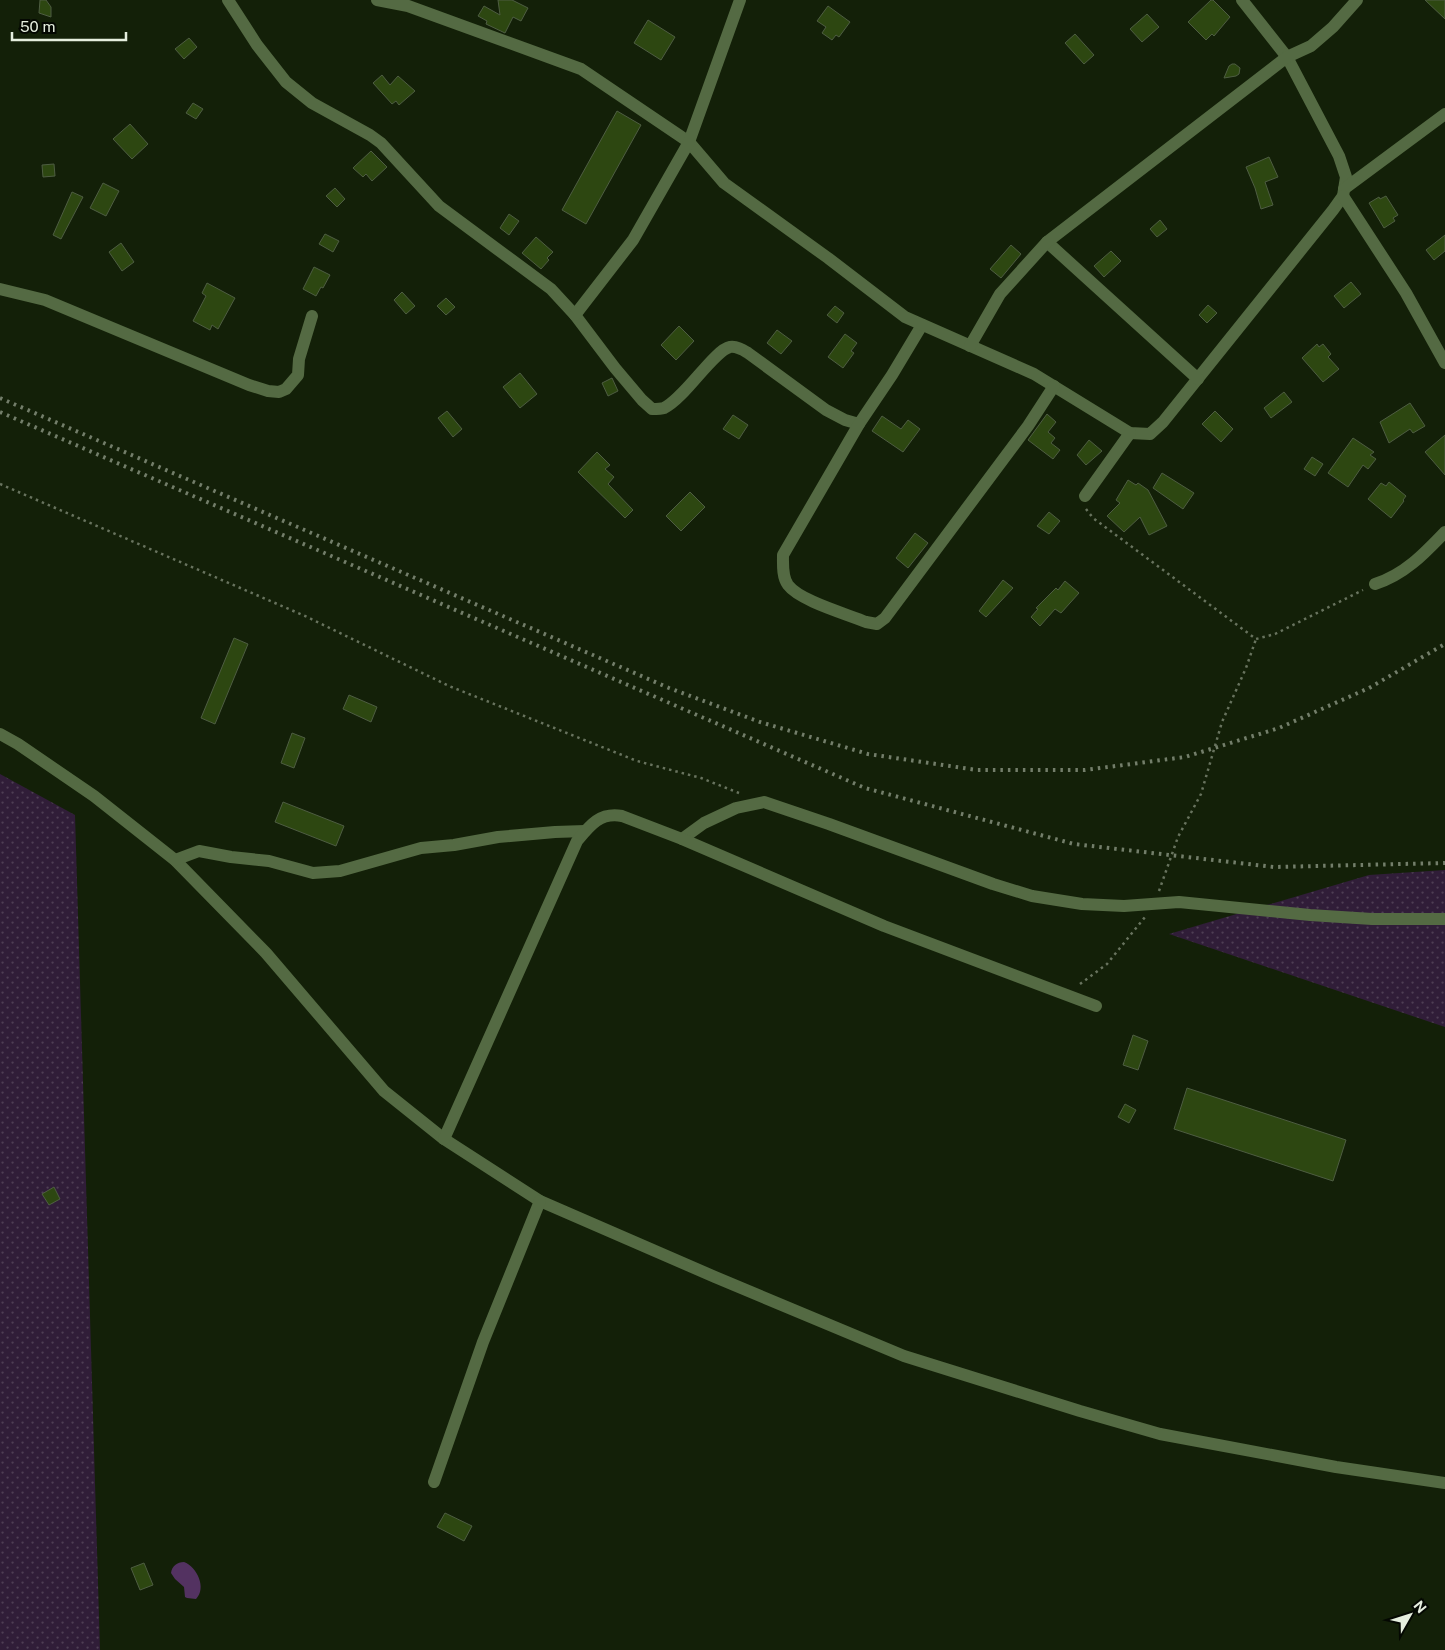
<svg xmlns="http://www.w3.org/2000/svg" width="1445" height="1650" font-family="'Public Sans',sans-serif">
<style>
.grass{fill:url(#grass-dots)}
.water{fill:#533261}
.building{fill:#2d4711;stroke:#4e5d42}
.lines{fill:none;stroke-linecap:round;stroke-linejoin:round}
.path{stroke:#68735e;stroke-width:2.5;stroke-dasharray:2.5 4;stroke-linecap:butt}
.minor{stroke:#546a43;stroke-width:12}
.rail{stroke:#737e6a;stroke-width:4;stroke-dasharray:2.5 5;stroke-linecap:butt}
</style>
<defs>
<pattern id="grass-dots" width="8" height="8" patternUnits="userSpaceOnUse" patternTransform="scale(1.25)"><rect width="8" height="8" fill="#301d38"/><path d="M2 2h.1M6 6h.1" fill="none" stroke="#4e3e54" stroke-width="1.8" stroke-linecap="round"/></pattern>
</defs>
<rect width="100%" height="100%" fill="#132008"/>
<g class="grass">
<path d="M0,774L75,815L100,1650H0Z"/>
<path d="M1445,870V1027L1169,934L1369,875Z"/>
</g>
<path class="water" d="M184,1562C197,1567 207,1588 196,1599L187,1598L185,1597L184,1587L175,1579L171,1573C172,1566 177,1562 184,1562Z"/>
<g class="building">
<path d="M40,0H46L51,7V17L39,13Z"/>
<path d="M498,0H512L528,8L521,21L513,17L505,33L486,24L487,21L478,16L484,6L500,15Z"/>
<path d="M1211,0H1213L1230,17L1214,36L1212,34L1206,40L1188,22Z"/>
<path d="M1425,0H1445V19Z"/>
<path d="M828,6L850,22L839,37L836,35L832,40L822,33L826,27L817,21Z"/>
<path d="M1147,14L1159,27L1142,42L1130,29Z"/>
<path d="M648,20L675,37L661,60L634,43Z"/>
<path d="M1075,34L1094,55L1084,64L1065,43Z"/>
<path d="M189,38L197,47L184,59L175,49Z"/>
<path d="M1232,64H1235L1240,68L1239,74L1236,76L1224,78L1229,66Z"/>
<path d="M382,75L390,85L398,76L415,91L399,105L396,101L392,104L373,83Z"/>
<path d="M193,103L203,109L196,119L186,113Z"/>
<path d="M617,111L641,125L586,224L562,210Z"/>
<path d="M130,124L148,144L132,159L113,139Z"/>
<path d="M371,151L387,167L372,181L366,174L363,177L353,168Z"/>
<path d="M1269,157L1278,177L1265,182L1273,205L1261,209L1255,188L1246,167Z"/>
<path d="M54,164L55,176L43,177L42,165Z"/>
<path d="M103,183L119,191L106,216L90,208Z"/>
<path d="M335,188L345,199L337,207L326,196Z"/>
<path d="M72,192L83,197L61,239L53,235Z"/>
<path d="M1386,196L1398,215L1393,218L1395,221L1384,228L1369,203L1379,197L1380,199Z"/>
<path d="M509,214L519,221L509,235L500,228Z"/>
<path d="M1160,220L1167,229L1157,237L1150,229Z"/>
<path d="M325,234L339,241L333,252L319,244Z"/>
<path d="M1445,235V251L1434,260L1426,250Z"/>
<path d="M536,237L553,252L547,258L549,260L541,269L522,253Z"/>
<path d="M121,243L134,262L122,271L109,252Z"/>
<path d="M1011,245L1021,254L1001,278L990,269Z"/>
<path d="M1111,251L1121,261L1104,277L1094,266Z"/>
<path d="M314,267L330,275L323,288L321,287L316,296L303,289Z"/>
<path d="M1351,282L1361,294L1344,308L1334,296Z"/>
<path d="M207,283L235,298L218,329L212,325L210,330L193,321L206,296L202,293Z"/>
<path d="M402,292L415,306L406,314L394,300Z"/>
<path d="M446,298L455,307L446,315L437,306Z"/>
<path d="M1208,305L1217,313L1207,323L1199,315Z"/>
<path d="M835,306L844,313L837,323L827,315Z"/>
<path d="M679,326L694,341L676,360L661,345Z"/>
<path d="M777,330L792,341L781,354L767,343Z"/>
<path d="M845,334L857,343L851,351L854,353L843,368L828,357Z"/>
<path d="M1317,344L1319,347L1323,344L1331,354L1328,357L1339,369L1323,382L1302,358Z"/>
<path d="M520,373L537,394L520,408L503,387Z"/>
<path d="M612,378L618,391L608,396L602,383Z"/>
<path d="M1284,392L1292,402L1271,418L1264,408Z"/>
<path d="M1410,403L1425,426L1413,433L1410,429L1389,443L1380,422Z"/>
<path d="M447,411L462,429L453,437L438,418Z"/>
<path d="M1215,411L1233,429L1221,442L1202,424Z"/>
<path d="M1047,414L1056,422L1048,432L1055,438L1051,443L1060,450L1053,459L1028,440Z"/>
<path d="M733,415L748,425L739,439L723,429Z"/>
<path d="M882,416L901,429L908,420L920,429L903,452L872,431Z"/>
<path d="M1445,435V475L1425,452Z"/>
<path d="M1353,438L1374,452L1370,455L1376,459L1368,469L1363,465L1348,487L1328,473Z"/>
<path d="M1089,440L1102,451L1086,465L1077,455Z"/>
<path d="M597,452L610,465L605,469L614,477L608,484L633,510L625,518L578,472Z"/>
<path d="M1312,457L1323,464L1315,476L1304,469Z"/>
<path d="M1162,473L1194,493L1183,509L1153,488Z"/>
<path d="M1128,480L1136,485L1138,483L1148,490L1167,526L1149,535L1140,517L1124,532L1107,516L1120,503L1116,500Z"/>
<path d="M1389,482L1406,496L1403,500L1404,501L1391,518L1368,499L1381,483L1386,486Z"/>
<path d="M690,492L705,507L681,531L666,516Z"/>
<path d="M1049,512L1060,521L1049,534L1037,526Z"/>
<path d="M915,533L928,543L908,568L896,558Z"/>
<path d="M1003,580L1013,588L986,617L979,611Z"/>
<path d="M1065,581L1079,593L1061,613L1055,609L1040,626L1031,617L1038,609L1036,608L1056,588L1058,590Z"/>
<path d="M234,638L248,644L215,724L201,718Z"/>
<path d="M349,695L377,707L371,722L343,709Z"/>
<path d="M292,733L305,738L294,768L281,763Z"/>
<path d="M283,802L344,826L336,846L275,822Z"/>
<path d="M1133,1035L1148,1041L1138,1070L1123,1065Z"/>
<path d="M1187,1088L1346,1140L1333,1181L1174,1129Z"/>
<path d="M1125,1104L1136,1110L1129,1123L1118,1117Z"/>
<path d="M54,1187L60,1199L49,1205L42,1194Z"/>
<path d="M445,1513L472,1526L464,1541L437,1527Z"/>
<path d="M144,1563L153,1585L140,1590L131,1568Z"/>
</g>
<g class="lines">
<g class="path">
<path d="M0,484L305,616L449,686L637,761L701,778L739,793"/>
<path d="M1086,509L1093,518L1256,639L1275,634L1363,590"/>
<path d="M1159,891L1178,837L1201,794L1222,722L1246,668L1256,639"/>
<path d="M1080,984L1107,964L1145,917"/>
</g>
<g class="minor">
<path d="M228,0L257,45L286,82L312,103L370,135L381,143L439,206L551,289L575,315L615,368L642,400L652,409C656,409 661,409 664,408C685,398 714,350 730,347C737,346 743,350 748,353L826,410L845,420L859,424L892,375L922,325"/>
<path d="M377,0L408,6L581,69L689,142L724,183L828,258L905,317L1034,374L1130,433L1150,434L1163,422L1333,210L1343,196L1346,177L1339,156L1287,57L1242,0"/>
<path d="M1344,189L1445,114"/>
<path d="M1343,196L1406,293L1445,363"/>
<path d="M1047,242L1198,379"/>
<path d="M0,289L45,300L249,385L268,391L279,392L286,389L298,375L299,359L312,316"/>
<path d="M575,315L633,240L689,142L740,0"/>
<path d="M970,346L1000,294L1047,242L1287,57L1311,46L1333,27L1357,0"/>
<path d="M859,424L783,555C783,564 782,577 788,585C800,601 847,614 866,622L877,624L885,618L1028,426L1054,386"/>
<path d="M1085,496L1130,433"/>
<path d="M1375,584C1404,575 1424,554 1445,532"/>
<path d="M0,734L18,744L94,796L175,860L266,953L384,1091L444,1139L540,1201L715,1277L904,1356L1080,1411L1160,1434L1336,1467L1445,1483"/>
<path d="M682,839L704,823L736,808L764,802L829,824L993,884L1032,896L1082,904L1124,906L1179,902L1310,915L1372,919H1445"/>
<path d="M175,860L199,851L231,857L269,861L313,873L340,871L421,848L454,845L498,837L555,832L585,831"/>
<path d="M444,1139L577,841C590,825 600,812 622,816L682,839L884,926L1096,1006"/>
<path d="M434,1482L483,1342L540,1201"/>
</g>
<g class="rail">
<path d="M0,398L669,688L760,722L868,754L977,770H1085L1185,757L1279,728L1369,688L1445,644"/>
<path d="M0,412L865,788L1074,844L1274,867L1445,863"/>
</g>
</g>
<g transform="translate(1410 1615) rotate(51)" stroke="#040802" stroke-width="4" paint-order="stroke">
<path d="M0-4L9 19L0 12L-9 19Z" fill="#e5eede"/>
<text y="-8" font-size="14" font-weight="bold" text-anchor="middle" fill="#e5eede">N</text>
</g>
<path d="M12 32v8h114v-8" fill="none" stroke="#e5eede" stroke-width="2.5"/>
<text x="20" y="32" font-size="15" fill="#e5eede" stroke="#040802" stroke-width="4" paint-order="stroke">50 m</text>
</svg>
